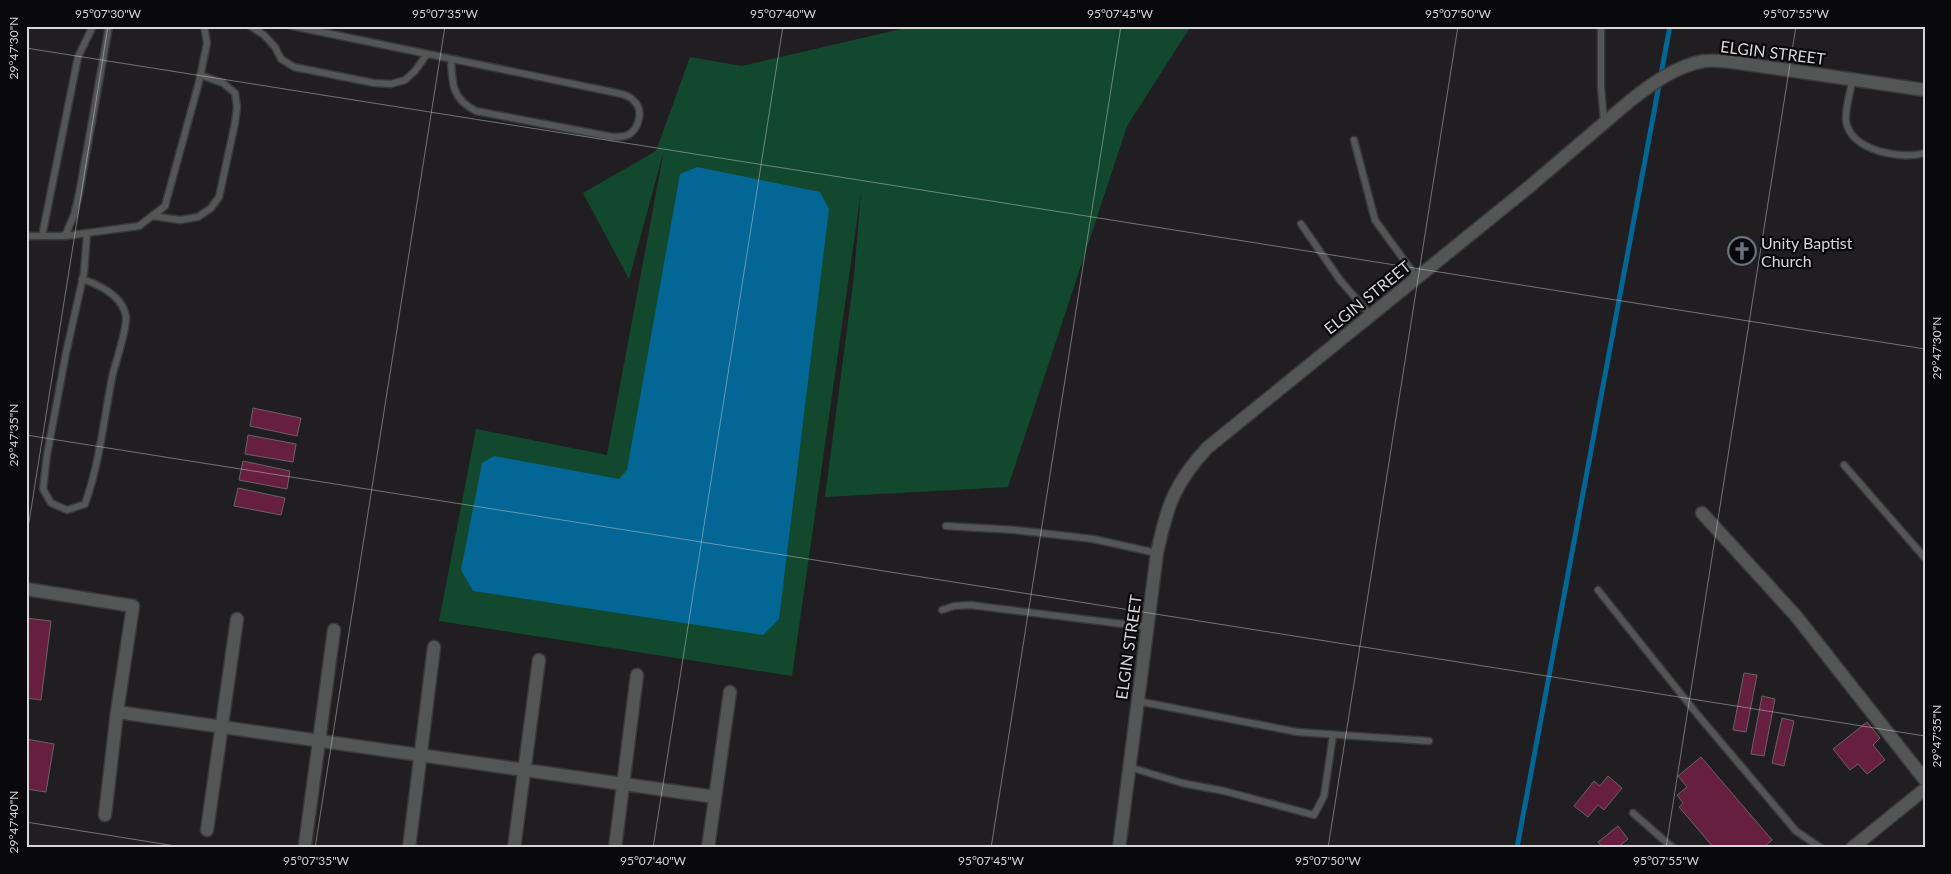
<svg xmlns="http://www.w3.org/2000/svg" width="1951" height="874" font-family="Lato,sans-serif">
<style>
.green{fill:#12492e}
.water{fill:#036695}
.lines{fill:none;stroke-linecap:round;stroke-linejoin:round}
.stream{stroke:#036695;stroke-width:5}
.building{fill:#671f3f;stroke:#696365}
.service-casing{stroke:#3a383b;stroke-width:9}
.minor-casing{stroke:#3a383b;stroke-width:15}
.tertiary-casing{stroke:#3a383b;stroke-width:15}
.service{stroke:#545655;stroke-width:6}
.minor{stroke:#545655;stroke-width:12}
.tertiary{stroke:#545655;stroke-width:12}
.ticks{fill:none;stroke:#d8d6d8;stroke-width:1;stroke-opacity:0.45}
.labels{text-anchor:middle;dominant-baseline:central;stroke-width:4.5;stroke-linejoin:round;paint-order:stroke}
.street-label{font-size:16px;fill:#d8d6d8;stroke:#09080a}
.poi-label{font-size:16px;fill:#d8d6d8;stroke:#09080a;text-anchor:start}
.neatline{fill:none;stroke:#d8d6d8;stroke-width:2}
.ticks-label{font-size:12px;text-anchor:middle;fill:#d8d6d8}
</style>
<rect width="100%" height="100%" fill="#201e21"/>
<path class="green" d="M914,26H1191L1127,126L1008,487L825,497L854,276L861,192L792,676L439,621L476,429L607,455L664,150L629,279L583,193L656,151L690,57L742,66Z"/>
<path class="water" d="M697,167L820,192L829,209L779,619L763,635L473,591L461,570L482,463L494,456L619,479L627,470L680,174Z"/>
<g class="lines">
<path class="stream" d="M1517,848L1670,26"/>
</g>
<g class="building">
<path d="M253,408L301,418L297,436L250,426Z"/>
<path d="M248,435L296,444L293,462L245,454Z"/>
<path d="M243,461L290,471L287,489L239,480Z"/>
<path d="M238,488L285,498L281,515L234,506Z"/>
<path d="M26,618L51,621L41,700L26,698Z"/>
<path d="M1744,673L1757,675L1746,732L1733,730Z"/>
<path d="M1762,696L1775,699L1764,756L1751,754Z"/>
<path d="M1782,718L1794,721L1784,766L1772,763Z"/>
<path d="M1867,722L1880,738L1873,745L1885,760L1867,774L1858,764L1850,770L1833,749Z"/>
<path d="M26,739L54,744L46,792L26,789Z"/>
<path d="M1701,757L1772,840L1763,848H1714L1679,807L1683,803L1677,795L1687,787L1678,776Z"/>
<path d="M1608,776L1622,788L1604,810L1598,805L1588,817L1574,806L1594,781L1600,786Z"/>
<path d="M1618,826L1628,839L1617,848H1603L1598,842Z"/>
</g>
<g class="lines">
<defs>
<g id="service">
<path d="M250,26L264,35L275,47L281,59L294,67L374,83L391,84L405,80L415,71L427,54"/>
<path d="M292,26L617,93C623,94 630,96 634,101C644,110 639,129 628,135C623,137 618,137 613,137L476,111C452,99 452,84 451,59"/>
<path d="M1601,26V87L1604,122"/>
<path d="M1853,79C1850,92 1845,109 1846,121C1850,151 1902,160 1925,153"/>
<path d="M1354,140L1375,220L1417,278"/>
<path d="M152,216L180,220L198,217L211,208L219,197L235,123L237,107L235,93L223,83L200,75"/>
<path d="M1301,224L1340,280L1371,316"/>
<path d="M26,236H65L139,226L165,206L199,82L207,43L204,26"/>
<path d="M42,236L78,57L93,26"/>
<path d="M65,236L74,215L79,194L109,26"/>
<path d="M82,279C100,285 123,296 126,317C127,325 116,363 113,373C104,417 100,462 85,504L67,510L51,503L43,489L47,455L66,353L84,273L87,233"/>
<path d="M1844,465L1925,558"/>
<path d="M946,526L1015,530L1093,539L1157,553"/>
<path d="M1598,590L1697,714L1796,831L1821,848"/>
<path d="M942,610L954,606L970,605L1147,627"/>
<path d="M1137,701L1297,732L1429,741"/>
<path d="M1129,767L1182,783L1224,791L1314,815L1324,796L1333,735"/>
<path d="M1633,813L1673,848"/>
</g>
<g id="minor">
<path d="M1702,513L1796,616L1925,780"/>
<path d="M26,589L133,606L117,712L715,797"/>
<path d="M105,815L117,712"/>
<path d="M207,830L237,619"/>
<path d="M305,845L334,630"/>
<path d="M409,848L434,647"/>
<path d="M514,848L539,660"/>
<path d="M615,848L637,675"/>
<path d="M708,848L730,692"/>
<path d="M1119,848L1157,553C1167,506 1174,484 1207,448L1529,187L1631,100C1653,83 1676,66 1704,61C1713,60 1723,61 1732,62L1925,90"/>
</g>
<path id="tertiary" d="M1852,848L1925,789"/>
</defs>
<use href="#service" class="service-casing"/>
<use href="#minor" class="minor-casing"/>
<use href="#tertiary" class="tertiary-casing"/>
<use href="#service" class="service"/>
<use href="#minor" class="minor"/>
<use href="#tertiary" class="tertiary"/>
</g>
<path class="ticks" d="M26,48L1925,349M26,435L1925,736M26,541L108,26M26,822L188,848M315,848L445,26M653,848L783,26M991,848L1121,26M1328,848L1458,26M1666,848L1796,26"/>
<defs>
<symbol id="church-ring" viewBox="-11 -11 22 22"><circle r="9.5" fill="#09080a" stroke="#6b7280" stroke-width="1.5"/><path d="M-1.2-6h2.4v3.5h3.3v2.4h-3.3V6h-2.4V-.1h-3.3v-2.4h3.3Z" fill="#6b7280"/></symbol>
</defs>
<g fill-rule="evenodd">
<use href="#church-ring" x="1726" y="235" width="32" height="32"/>
</g>
<g class="labels">
<g class="street-label">
<text transform="translate(1773 52) rotate(7)">ELGIN STREET</text>
<text transform="translate(1367 297) rotate(-39)">ELGIN STREET</text>
<text transform="translate(1128 647) rotate(-82)">ELGIN STREET</text>
</g>
<g class="poi-label">
<text x="1761" y="242">Unity Baptist<tspan x="1761" dy="18">Church</tspan></text>
</g>
</g>
<rect width="1951" height="874" fill="none" stroke="#09080a" stroke-width="55"/>
<rect x="28" y="28" width="1896" height="818" class="neatline"/>
<g class="ticks-label">
<text x="108" y="18">95°07'30"W</text>
<text x="445" y="18">95°07'35"W</text>
<text x="783" y="18">95°07'40"W</text>
<text x="1120" y="18">95°07'45"W</text>
<text x="1458" y="18">95°07'50"W</text>
<text x="1796" y="18">95°07'55"W</text>
<text transform="translate(14 48) rotate(-90)" y="4">29°47'30"N</text>
<text transform="translate(1937 348) rotate(-90)" y="4">29°47'30"N</text>
<text transform="translate(14 435) rotate(-90)" y="4">29°47'35"N</text>
<text transform="translate(1937 736) rotate(-90)" y="4">29°47'35"N</text>
<text transform="translate(14 822) rotate(-90)" y="4">29°47'40"N</text>
<text x="316" y="865">95°07'35"W</text>
<text x="653" y="865">95°07'40"W</text>
<text x="991" y="865">95°07'45"W</text>
<text x="1328" y="865">95°07'50"W</text>
<text x="1666" y="865">95°07'55"W</text>
</g>
</svg>
